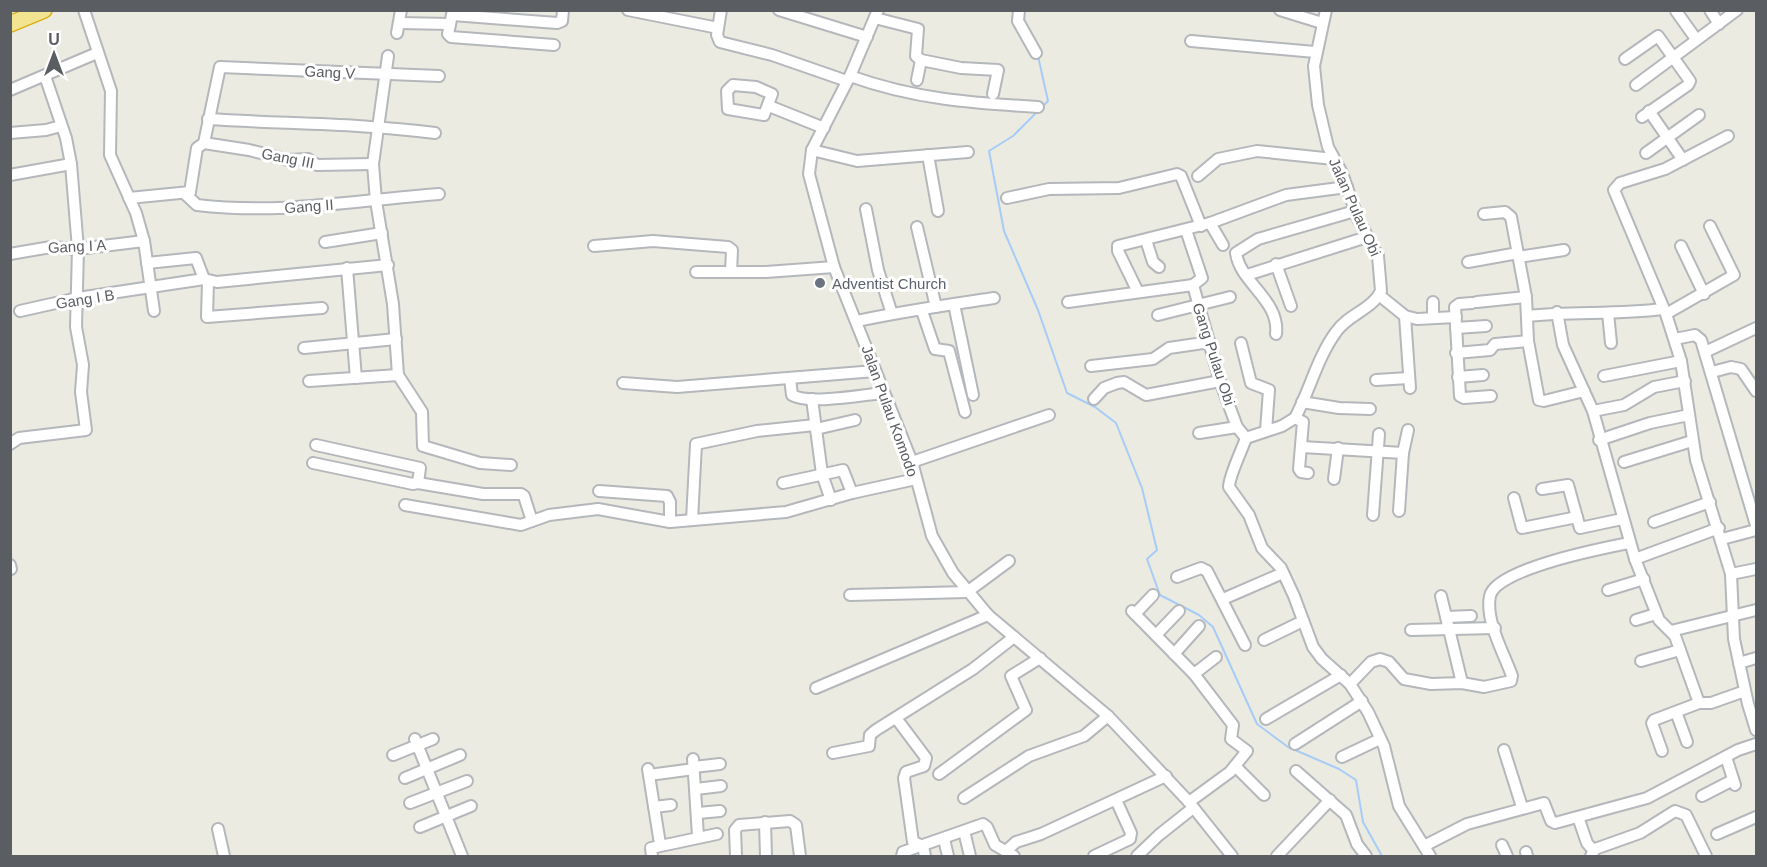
<svg xmlns="http://www.w3.org/2000/svg" width="1767" height="867" font-family="Arial,sans-serif">
<style>
.lines{fill:none;stroke-linecap:round;stroke-linejoin:round}
.stream{stroke:#a6ccf7;stroke-width:2}
.minor-casing{stroke:#b4b7bb;stroke-width:14}
.highway-casing{stroke:#dbaf13;stroke-width:18}
.minor{stroke:#fff;stroke-width:10}
.highway{stroke:#f3e491;stroke-width:15}
.worship-dot{fill:#6b7280;stroke:#fff;stroke-width:2}
.labels{text-anchor:middle;dominant-baseline:central;stroke-width:6;stroke-linejoin:round;paint-order:stroke}
.street-label{font-size:15px;fill:#5a5d61;stroke:#fff}
.worship-label{font-size:15px;fill:#5b616d;stroke:#fff;text-anchor:start}
</style>
<rect width="100%" height="100%" fill="#ecebe2"/>
<g class="lines">
<g class="stream">
<path d="M1038,56L1048,101L1042,107"/>
<path d="M1038,111L1013,136L989,151L1004,231L1038,310L1067,393L1095,407L1116,423L1142,488L1157,550L1147,559L1160,595L1199,615L1213,627L1257,724L1288,747L1339,769L1356,780L1363,822L1382,856"/>
</g>
<defs>
<g id="minor">
<path d="M84,10L111,91L110,155L136,213L144,241L154,311"/>
<path d="M453,10L448,34L451,37L554,45"/>
<path d="M628,10L718,28"/>
<path d="M721,10L717,35L720,42L772,55L847,81"/>
<path d="M779,10L867,37"/>
<path d="M878,10L850,76L812,150L809,174L834,267L912,462L932,536L953,573L988,615L1108,716L1189,802L1232,856"/>
<path d="M1019,10L1018,21L1036,53"/>
<path d="M1280,10L1322,23"/>
<path d="M1326,10L1314,66L1318,105L1328,147L1342,173L1358,219L1378,256L1381,291C1373,309 1347,315 1336,332C1317,358 1310,390 1295,418L1282,426L1246,438C1242,450 1229,476 1229,487L1249,515L1262,548L1281,568L1294,596L1313,647L1322,659L1350,684L1368,712L1384,746L1399,806L1430,856"/>
<path d="M1710,10L1719,24"/>
<path d="M1676,11L1696,39"/>
<path d="M453,15L557,23L562,21L563,10"/>
<path d="M875,18L918,29L916,56L921,60L961,68L998,70L993,94"/>
<path d="M399,23L450,24"/>
<path d="M397,33L401,10"/>
<path d="M1191,41L1315,52"/>
<path d="M388,56L373,164L376,201L393,304L398,375L422,412L423,446L480,463L511,465"/>
<path d="M1625,59L1658,36L1690,81L1688,85L1642,117"/>
<path d="M850,76C914,99 971,103 1038,107"/>
<path d="M917,80L921,60"/>
<path d="M733,85L756,87L772,94L764,115L728,109L727,91Z"/>
<path d="M1636,85L1737,10"/>
<path d="M10,90L97,53"/>
<path d="M769,106L824,128"/>
<path d="M1649,111L1683,160"/>
<path d="M208,119C284,124 358,123 435,133"/>
<path d="M10,133L46,130L61,126"/>
<path d="M1728,136L1665,169L1620,183L1614,190L1666,314L1681,361L1696,460L1731,574L1734,639L1748,704L1756,730"/>
<path d="M204,143L249,150L288,160L308,159L317,165L373,164"/>
<path d="M812,150L857,161L968,152"/>
<path d="M1646,153L1699,115"/>
<path d="M928,155L938,211"/>
<path d="M10,175L71,164"/>
<path d="M1198,176L1218,159L1257,151L1334,159"/>
<path d="M184,193L197,205C281,215 356,200 439,194"/>
<path d="M129,198L190,192L197,148L204,143L220,67L439,76"/>
<path d="M1007,198L1049,189L1119,188L1177,174L1181,176L1201,226"/>
<path d="M866,209L878,270L892,314"/>
<path d="M1484,214L1505,212L1511,217L1526,297L1528,341L1539,400L1544,401L1584,391"/>
<path d="M1210,223L1223,245"/>
<path d="M917,227L936,307"/>
<path d="M1186,230L1202,278L1193,285"/>
<path d="M1146,240L1153,262L1159,267"/>
<path d="M325,242L382,233"/>
<path d="M594,246L653,241L728,247L732,250L731,272"/>
<path d="M1681,246L1704,294"/>
<path d="M10,254L51,247L78,249L144,241"/>
<path d="M1518,257L1564,250"/>
<path d="M1468,262L1518,253"/>
<path d="M147,263L196,258L204,279"/>
<path d="M1276,264L1291,306"/>
<path d="M347,268L356,378"/>
<path d="M696,272H766L834,267"/>
<path d="M1247,275L1367,237"/>
<path d="M208,281L207,317L322,308"/>
<path d="M1138,292L1118,251V246L1210,223L1286,195L1347,187"/>
<path d="M1379,295L1405,316L1417,319L1456,317"/>
<path d="M1068,302L1193,285L1220,381L1237,427L1246,438"/>
<path d="M1433,302V317"/>
<path d="M1477,302L1526,297"/>
<path d="M1472,303L1459,304L1455,307L1460,396L1464,398L1491,396"/>
<path d="M954,304L973,395"/>
<path d="M20,311L78,298L204,279L217,282L388,265"/>
<path d="M922,311L935,349L949,351L965,412"/>
<path d="M1557,312L1563,345L1593,411L1635,559L1659,620L1675,636L1699,703"/>
<path d="M1608,313L1611,343"/>
<path d="M1666,314L1734,275L1710,226"/>
<path d="M1158,315L1230,297"/>
<path d="M1405,316L1410,388"/>
<path d="M1527,316C1572,311 1617,315 1662,309"/>
<path d="M857,321C903,311 947,305 994,298"/>
<path d="M1456,328L1486,326"/>
<path d="M1276,334C1280,300 1240,283 1236,253L1258,239L1355,211"/>
<path d="M1675,339L1695,335L1701,340L1756,525"/>
<path d="M1241,343L1251,383L1269,390L1266,431"/>
<path d="M304,348L396,339"/>
<path d="M1705,352L1756,328"/>
<path d="M1456,353L1490,350L1495,344L1528,341"/>
<path d="M1091,366L1153,359L1169,348L1210,342"/>
<path d="M1712,372L1731,367L1741,369L1756,391"/>
<path d="M1604,376L1681,361"/>
<path d="M1458,377L1483,375"/>
<path d="M790,378L792,395C808,405 862,395 883,393"/>
<path d="M1376,380L1409,378"/>
<path d="M309,381L398,375"/>
<path d="M623,383L677,387L875,371"/>
<path d="M812,399L822,474L831,500"/>
<path d="M1094,399L1104,388L1117,383L1124,382L1146,395L1220,381"/>
<path d="M1302,402L1339,408L1370,409"/>
<path d="M1593,411L1624,405L1654,387L1685,381"/>
<path d="M1295,418L1303,422L1299,469L1301,472L1308,473"/>
<path d="M816,429L855,420"/>
<path d="M1199,433L1237,427"/>
<path d="M1599,440L1650,423L1689,415"/>
<path d="M10,444L19,438L86,430L81,392L83,365L76,327L78,249L71,164L66,138L45,76"/>
<path d="M316,445L420,468L418,483"/>
<path d="M1302,447L1403,453"/>
<path d="M912,462L1049,415"/>
<path d="M1624,462L1692,441"/>
<path d="M313,463L413,484L418,483L483,494H521L524,496L532,521"/>
<path d="M1334,479L1338,448"/>
<path d="M783,483L843,470L852,493"/>
<path d="M1542,489L1568,485L1580,528L1622,519"/>
<path d="M599,491L667,496L670,502V522"/>
<path d="M1514,498L1522,528L1577,517"/>
<path d="M405,505L521,525L549,515L598,509L670,522L786,512L852,493L916,479"/>
<path d="M1399,511L1403,453L1408,430"/>
<path d="M1373,515L1379,434"/>
<path d="M692,520L696,444L757,431L815,425"/>
<path d="M1654,522L1710,502"/>
<path d="M1722,539L1756,530"/>
<path d="M1635,559L1719,528"/>
<path d="M10,565L11,569"/>
<path d="M1731,574L1756,569"/>
<path d="M1177,577L1201,568L1207,571L1245,645"/>
<path d="M1608,590L1644,579"/>
<path d="M850,595L967,592L1009,561"/>
<path d="M1441,596L1462,683"/>
<path d="M1223,599L1283,573"/>
<path d="M1132,611L1194,674L1233,725L1231,739L1247,751L1230,772L1189,802"/>
<path d="M1135,614L1153,595"/>
<path d="M1446,617L1471,616"/>
<path d="M1636,620L1656,614"/>
<path d="M1411,630L1495,628"/>
<path d="M1671,631L1756,610"/>
<path d="M1156,635L1179,611"/>
<path d="M1264,640L1303,621"/>
<path d="M1174,654L1199,626"/>
<path d="M1641,661L1680,650"/>
<path d="M1739,663L1756,658"/>
<path d="M1194,674L1216,657"/>
<path d="M1350,684L1371,662L1380,659L1389,662L1404,679L1431,684L1462,683L1484,687L1511,681L1512,676C1504,653 1485,621 1490,596C1495,569 1604,548 1629,543"/>
<path d="M816,688L988,615"/>
<path d="M1676,712L1687,742"/>
<path d="M896,718L926,758L924,766L906,772L904,778L913,842L923,846L925,856"/>
<path d="M1266,719L1341,675"/>
<path d="M415,739L462,856"/>
<path d="M1295,744L1362,701"/>
<path d="M1504,750L1522,807"/>
<path d="M1662,751L1652,723L1654,720L1699,703H1711L1745,691"/>
<path d="M833,753L869,746L870,735L876,730L973,669L1014,637"/>
<path d="M393,755L433,739"/>
<path d="M1342,757L1380,739"/>
<path d="M1726,757L1735,785"/>
<path d="M693,759L698,836"/>
<path d="M1235,766L1264,795"/>
<path d="M694,767L720,764"/>
<path d="M648,769L660,844"/>
<path d="M1296,771L1346,815L1357,844L1366,856"/>
<path d="M939,774L1026,710L1011,676L1040,658"/>
<path d="M649,775L694,769"/>
<path d="M405,778L460,755"/>
<path d="M696,789L721,786"/>
<path d="M1702,796L1733,780"/>
<path d="M964,798L1029,756L1084,736L1108,716"/>
<path d="M410,803L467,781"/>
<path d="M654,807L671,805"/>
<path d="M698,813L720,811"/>
<path d="M1578,817L1587,843L1593,850"/>
<path d="M765,822L766,856"/>
<path d="M420,827L471,806"/>
<path d="M218,829L224,856"/>
<path d="M964,831L970,856"/>
<path d="M1717,834L1756,817"/>
<path d="M944,839L948,856"/>
<path d="M1502,845L1507,856"/>
<path d="M1424,846L1467,824L1544,803L1551,821L1555,823L1647,798L1738,750L1756,744"/>
<path d="M1006,851L1016,842L1041,834L1166,776"/>
<path d="M1526,852L1527,856"/>
<path d="M652,856L651,848L717,834"/>
<path d="M736,856L735,830L739,825L790,821L796,825L800,856"/>
<path d="M902,856L903,852L983,824L987,827L995,845L1014,856"/>
<path d="M1094,856L1130,839L1131,833L1116,800"/>
<path d="M1137,856L1159,835L1193,808"/>
<path d="M1277,856L1330,800"/>
<path d="M1591,856L1595,849L1640,833L1675,811L1686,815L1706,856"/>
</g>
<path id="highway" d="M10,24L44,10"/>
</defs>
<use href="#minor" class="minor-casing"/>
<use href="#highway" class="highway-casing"/>
<use href="#minor" class="minor"/>
<use href="#highway" class="highway"/>
</g>
<circle class="worship-dot" cx="820" cy="283" r="6"/>
<g class="labels">
<g class="street-label">
<text transform="translate(330 72) rotate(3)">Gang V</text>
<text transform="translate(288 158) rotate(11)">Gang III</text>
<text transform="translate(309 206) rotate(-4)">Gang II</text>
<text transform="translate(1355 207) rotate(66)">Jalan Pulau Obi</text>
<text transform="translate(77 246) rotate(-3)">Gang I A</text>
<text transform="translate(85 299) rotate(-9)">Gang I B</text>
<text transform="translate(1214 354) rotate(72)">Gang Pulau Obi</text>
<text transform="translate(890 411) rotate(70)">Jalan Pulau Komodo</text>
</g>
<g class="worship-label">
<text x="832" y="283">Adventist Church</text>
</g>
</g>
<rect width="1767" height="867" fill="none" stroke="#5a5d61" stroke-width="24"/>
<g transform="translate(54 54)" stroke="#ffffff" stroke-width="4.5" paint-order="stroke">
<path d="M0-4.5L10 22L0 15L-10 22Z" fill="#5a5d61"/>
<text y="-9" font-size="16" font-weight="bold" text-anchor="middle" fill="#5a5d61">U</text>
</g>
</svg>
